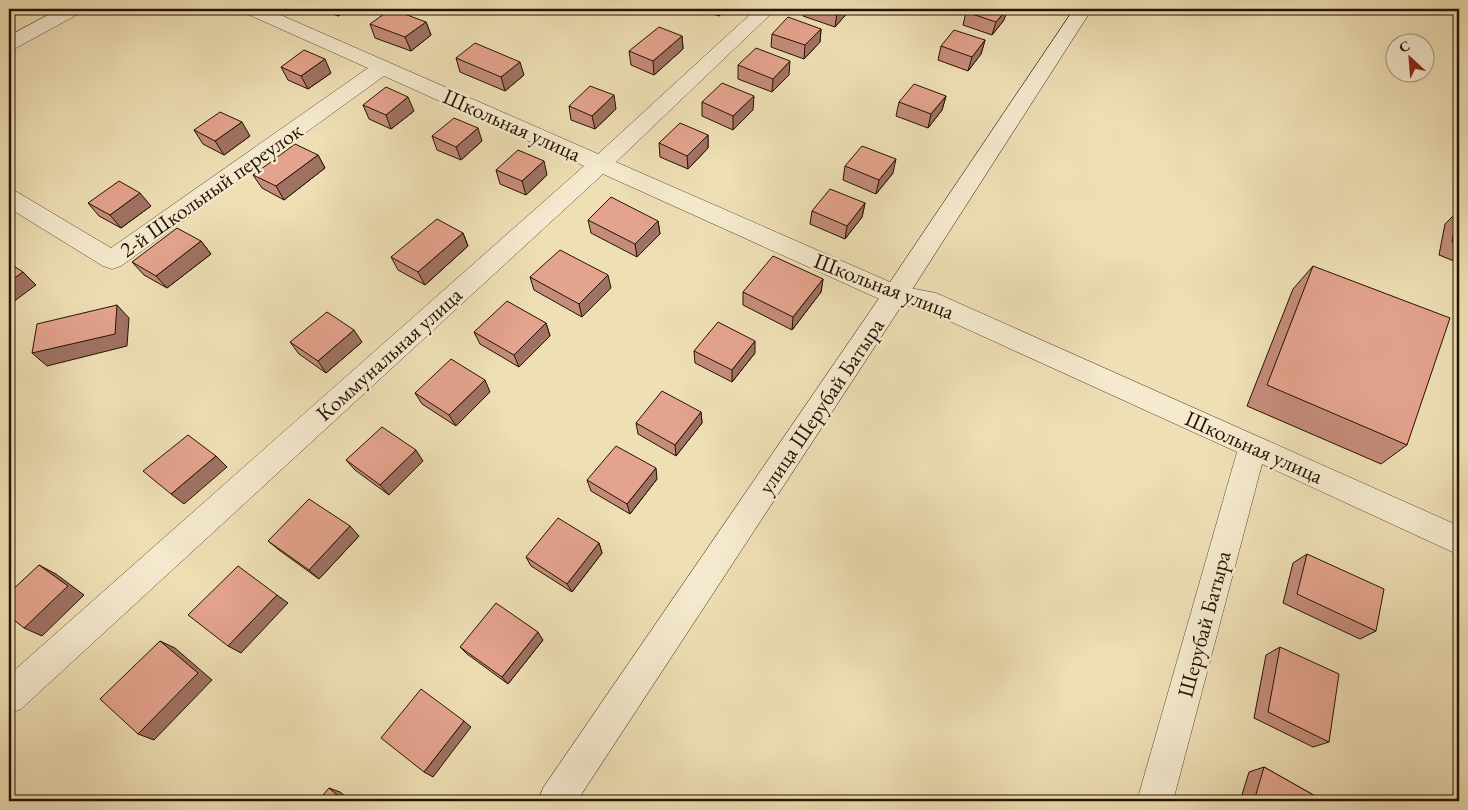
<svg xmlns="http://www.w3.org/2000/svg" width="1468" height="810" font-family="'EB Garamond',serif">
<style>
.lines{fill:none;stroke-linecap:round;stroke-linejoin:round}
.street-casing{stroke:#55462e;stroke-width:1}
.secondary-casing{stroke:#221301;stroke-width:1}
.street{fill:#f5eacf;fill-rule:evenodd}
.secondary{fill:#f5eacf;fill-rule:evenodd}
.wall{fill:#c48c7a;stroke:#221301}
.shaded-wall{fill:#a07263;stroke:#221301}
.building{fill:#e4a38e;stroke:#221301}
.labels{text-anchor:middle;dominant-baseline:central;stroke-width:5;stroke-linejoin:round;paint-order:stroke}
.street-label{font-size:22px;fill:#221301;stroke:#f5eacf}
</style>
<rect width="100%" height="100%" fill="#efdfb5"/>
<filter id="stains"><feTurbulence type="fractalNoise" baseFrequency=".004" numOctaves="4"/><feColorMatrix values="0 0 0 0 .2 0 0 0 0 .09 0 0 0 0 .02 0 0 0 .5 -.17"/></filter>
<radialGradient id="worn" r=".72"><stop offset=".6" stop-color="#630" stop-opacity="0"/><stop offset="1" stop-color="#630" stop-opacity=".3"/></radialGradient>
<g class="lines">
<defs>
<g id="street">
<path d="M59,9H82L80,13L16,48L9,50V36Z"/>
<path d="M243,9H267L598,154L756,9H776L616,162L899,286L936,293L1459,526V555L1262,464L1173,801H1137L1237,452L923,309L886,302L603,174L21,709L9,714V675L584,166L384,76L121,266L112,269L103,266L9,208V190L17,192L111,248L368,68L245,13Z"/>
</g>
<path id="secondary" d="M1074,9H1092L904,302L577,801H538L543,788L886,288Z"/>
</defs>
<use href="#street" class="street-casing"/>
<use href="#secondary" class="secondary-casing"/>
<use href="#street" class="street"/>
<use href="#secondary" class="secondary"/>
</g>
<g class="wall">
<path d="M321,9H349L338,16Z"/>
<path d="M699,9H727L719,16Z"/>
<path d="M804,9H850L849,11L835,27L803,16Z"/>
<path d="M966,12L1004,20L992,35L963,25Z"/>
<path d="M426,22L431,35L411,51L375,38L370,24Z"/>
<path d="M821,29L820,42L804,59L771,47L772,34Z"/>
<path d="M682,36L683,49L654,75L631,65L629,51Z"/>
<path d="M985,40L981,54L968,71L938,60L941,46Z"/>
<path d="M456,58L524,75L505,91L460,72Z"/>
<path d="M738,65L789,75L772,92L738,79Z"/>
<path d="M281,67L331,73L308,89L288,80Z"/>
<path d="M946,96L942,110L928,128L896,116L899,102Z"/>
<path d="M702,102L753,110L733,130L702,116Z"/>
<path d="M363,105L414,111L391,129L369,119Z"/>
<path d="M569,106L616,109L595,129L571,120Z"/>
<path d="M194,130L250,136L224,155L203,144Z"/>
<path d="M708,135V148L688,169L660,157L659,143Z"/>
<path d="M432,136L482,141L461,160L437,150Z"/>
<path d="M318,155L325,168L284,200L262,188L253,175Z"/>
<path d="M845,166L893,173L876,194L843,180Z"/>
<path d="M496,170L547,175L526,195L500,184Z"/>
<path d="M88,203L151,206L121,228L99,216Z"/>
<path d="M865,203L862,217L845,239L810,224L812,211Z"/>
<path d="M1458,211H1459V263L1439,255L1445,224Z"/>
<path d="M588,220L658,221L660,234L637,257L591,233Z"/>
<path d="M463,233L468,246L425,285L398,270L391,257Z"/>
<path d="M201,241L211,254L167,288L144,275L132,262Z"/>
<path d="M1313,266L1407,445L1381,464L1247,406L1293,289Z"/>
<path d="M530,277L611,288L582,317L534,290Z"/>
<path d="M823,279L821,292L792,330L743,305V292Z"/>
<path d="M546,323L550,336L519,367L480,344L474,332Z"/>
<path d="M290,342H362L326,373L299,354Z"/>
<path d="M694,351L755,353L732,382L695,363Z"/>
<path d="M490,392L456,426L422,404L415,393Z"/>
<path d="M701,412L702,423L676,456L638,434L636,423Z"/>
<path d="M346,460L423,461L389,495L355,470Z"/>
<path d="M657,479L630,514L591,491L587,480Z"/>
<path d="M359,536L319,579L279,550L268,541Z"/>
<path d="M599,543L602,553L572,592L531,566L526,557Z"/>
<path d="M1307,554L1376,631L1360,639L1283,603L1293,563Z"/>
<path d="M543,640L508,684L467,654L460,647Z"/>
<path d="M1280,647L1329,742L1313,747L1254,718L1266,655Z"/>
<path d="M1264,767L1324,801H1240L1249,772Z"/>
</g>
<g class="shaded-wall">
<path d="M335,9H349L338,16Z"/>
<path d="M719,9H727L719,16Z"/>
<path d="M840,9H850L849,11L835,27L837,13Z"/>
<path d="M1007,9H1008L1004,20L992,35L996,22Z"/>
<path d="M426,22L431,35L411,51L405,37Z"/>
<path d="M821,29L820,42L804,59L805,45Z"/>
<path d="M682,36L683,49L654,75L653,61Z"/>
<path d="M985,40L981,54L968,71L972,57Z"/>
<path d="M325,59L331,73L308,89L301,76Z"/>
<path d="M790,61L789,75L772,92L773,79Z"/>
<path d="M520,62L524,75L505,91L501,77Z"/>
<path d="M614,95L616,109L595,129L592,116Z"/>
<path d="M754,96L753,110L733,130V116Z"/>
<path d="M946,96L942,110L928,128L931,114Z"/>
<path d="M408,97L414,111L391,129L386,115Z"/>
<path d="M242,122L250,136L224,155L215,141Z"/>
<path d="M478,128L482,141L461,160L456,147Z"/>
<path d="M708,135V148L688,169L687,156Z"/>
<path d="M318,155L325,168L284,200L276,186Z"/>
<path d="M896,159L893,173L876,194L879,180Z"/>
<path d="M544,161L547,175L526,195L522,181Z"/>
<path d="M140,193L151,206L121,228L110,215Z"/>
<path d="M865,203L862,217L845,239L847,226Z"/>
<path d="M658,221L660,234L637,257L635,244Z"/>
<path d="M463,233L468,246L425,285L418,272Z"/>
<path d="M201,241L211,254L167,288L156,276Z"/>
<path d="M23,272L36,285L9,305V282Z"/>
<path d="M608,275L611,288L582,317L579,304Z"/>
<path d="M823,279L821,292L792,330L793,317Z"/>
<path d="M117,305L129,318L127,346L47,366L32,353Z"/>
<path d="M546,323L550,336L519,367L514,355Z"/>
<path d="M354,330L362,342L326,373L318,361Z"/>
<path d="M755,341V353L732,382V370Z"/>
<path d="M485,380L490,392L456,426L449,415Z"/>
<path d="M701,412L702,423L676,456L675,445Z"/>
<path d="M416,450L423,461L389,495L380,485Z"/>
<path d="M216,456L227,467L184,504L171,494Z"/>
<path d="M656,468L657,479L630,514L627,504Z"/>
<path d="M350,526L359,536L319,579L309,570Z"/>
<path d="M599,543L602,553L572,592L567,584Z"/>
<path d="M39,565L56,574L84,595L42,636L24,628Z"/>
<path d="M277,595L288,603L241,653L228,646Z"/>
<path d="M538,632L543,640L508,684L502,677Z"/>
<path d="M160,641L175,648L212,680L154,740L138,734Z"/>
<path d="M464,721L471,727L433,777L424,772Z"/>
<path d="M329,788L340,792L351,801H344Z"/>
</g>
<g class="building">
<path d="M391,9L426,22L405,37L370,24Z"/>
<path d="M824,9H840L837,13Z"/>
<path d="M969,9H1007L996,22L966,12Z"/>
<path d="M788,17L821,29L805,45L772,34Z"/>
<path d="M659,27L682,36L653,61L629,51Z"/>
<path d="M954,30L985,40L972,57L941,46Z"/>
<path d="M475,43L520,62L501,77L456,58Z"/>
<path d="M756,48L790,61L773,79L738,65Z"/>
<path d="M304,50L325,59L301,76L281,67Z"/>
<path d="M722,83L754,96L733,116L702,102Z"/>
<path d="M914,84L946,96L931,114L899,102Z"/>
<path d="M590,86L614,95L592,116L569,106Z"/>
<path d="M386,87L408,97L386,115L363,105Z"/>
<path d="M220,112L242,122L215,141L194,130Z"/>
<path d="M454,118L478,128L456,147L432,136Z"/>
<path d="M680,123L708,135L687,156L659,143Z"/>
<path d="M295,144L318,155L276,186L253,175Z"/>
<path d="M862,146L896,159L879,180L845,166Z"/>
<path d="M518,150L544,161L522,181L496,170Z"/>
<path d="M119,181L140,193L110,215L88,203Z"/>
<path d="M830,189L865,203L847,226L812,211Z"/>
<path d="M611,197L658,221L635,244L588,220Z"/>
<path d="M1458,211H1459V245L1452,242Z"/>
<path d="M437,219L463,233L418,272L391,257Z"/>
<path d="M177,228L201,241L156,276L132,262Z"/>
<path d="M560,250L608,275L579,304L530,277Z"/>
<path d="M773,256L823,279L793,317L743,292Z"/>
<path d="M9,263L23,272L9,282Z"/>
<path d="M1313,266L1450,318L1407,445L1267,385Z"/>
<path d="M507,301L546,323L514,355L474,332Z"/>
<path d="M117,305L115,334L32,353L37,324Z"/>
<path d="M327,312L354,330L318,361L290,342Z"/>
<path d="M718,322L755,341L732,370L694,351Z"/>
<path d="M451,359L485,380L449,415L415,393Z"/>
<path d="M662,391L701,412L675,445L636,423Z"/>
<path d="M382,427L416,450L380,485L346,460Z"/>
<path d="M188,435L216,456L171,494L143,471Z"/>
<path d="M616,446L656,468L627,504L587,480Z"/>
<path d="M309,499L350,526L309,570L268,541Z"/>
<path d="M558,518L599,543L567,584L526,557Z"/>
<path d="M1307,554L1384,589L1376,631L1297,594Z"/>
<path d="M39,565L68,586L24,628L9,616V593Z"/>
<path d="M238,566L277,595L228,646L188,615Z"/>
<path d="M496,603L538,632L502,677L460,647Z"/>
<path d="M160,641L198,673L138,734L100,699Z"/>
<path d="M1280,647L1339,674L1329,742L1268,712Z"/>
<path d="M421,689L464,721L424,772L381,738Z"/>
<path d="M1264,767L1324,801H1254Z"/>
<path d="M329,788L344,801H318Z"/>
</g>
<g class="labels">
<g class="street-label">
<text transform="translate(512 125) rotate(24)">Школьная улица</text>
<text transform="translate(211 190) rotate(-35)">2-й Школьный переулок</text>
<text transform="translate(884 286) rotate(21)">Школьная улица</text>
<text transform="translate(389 354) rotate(-42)">Коммунальная улица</text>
<text transform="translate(821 406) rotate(-56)">улица Шерубай Батыра</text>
<text transform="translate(1254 447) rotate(24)">Школьная улица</text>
<text transform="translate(1204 624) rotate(-75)">Шерубай Батыра</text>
</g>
</g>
<rect width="1468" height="810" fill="none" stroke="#efdfb5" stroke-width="30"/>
<rect x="10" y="10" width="1448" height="790" fill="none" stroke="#221301" stroke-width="2.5"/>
<rect x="15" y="15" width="1438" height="780" fill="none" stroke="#221301"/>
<g transform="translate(1410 58) rotate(334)"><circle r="24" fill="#f5eacf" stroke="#a1947d"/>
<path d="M0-4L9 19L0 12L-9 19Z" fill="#8f2418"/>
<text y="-8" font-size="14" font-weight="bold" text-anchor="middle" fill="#221301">С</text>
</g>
<rect width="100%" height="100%" filter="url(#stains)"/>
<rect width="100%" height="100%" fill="url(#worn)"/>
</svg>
